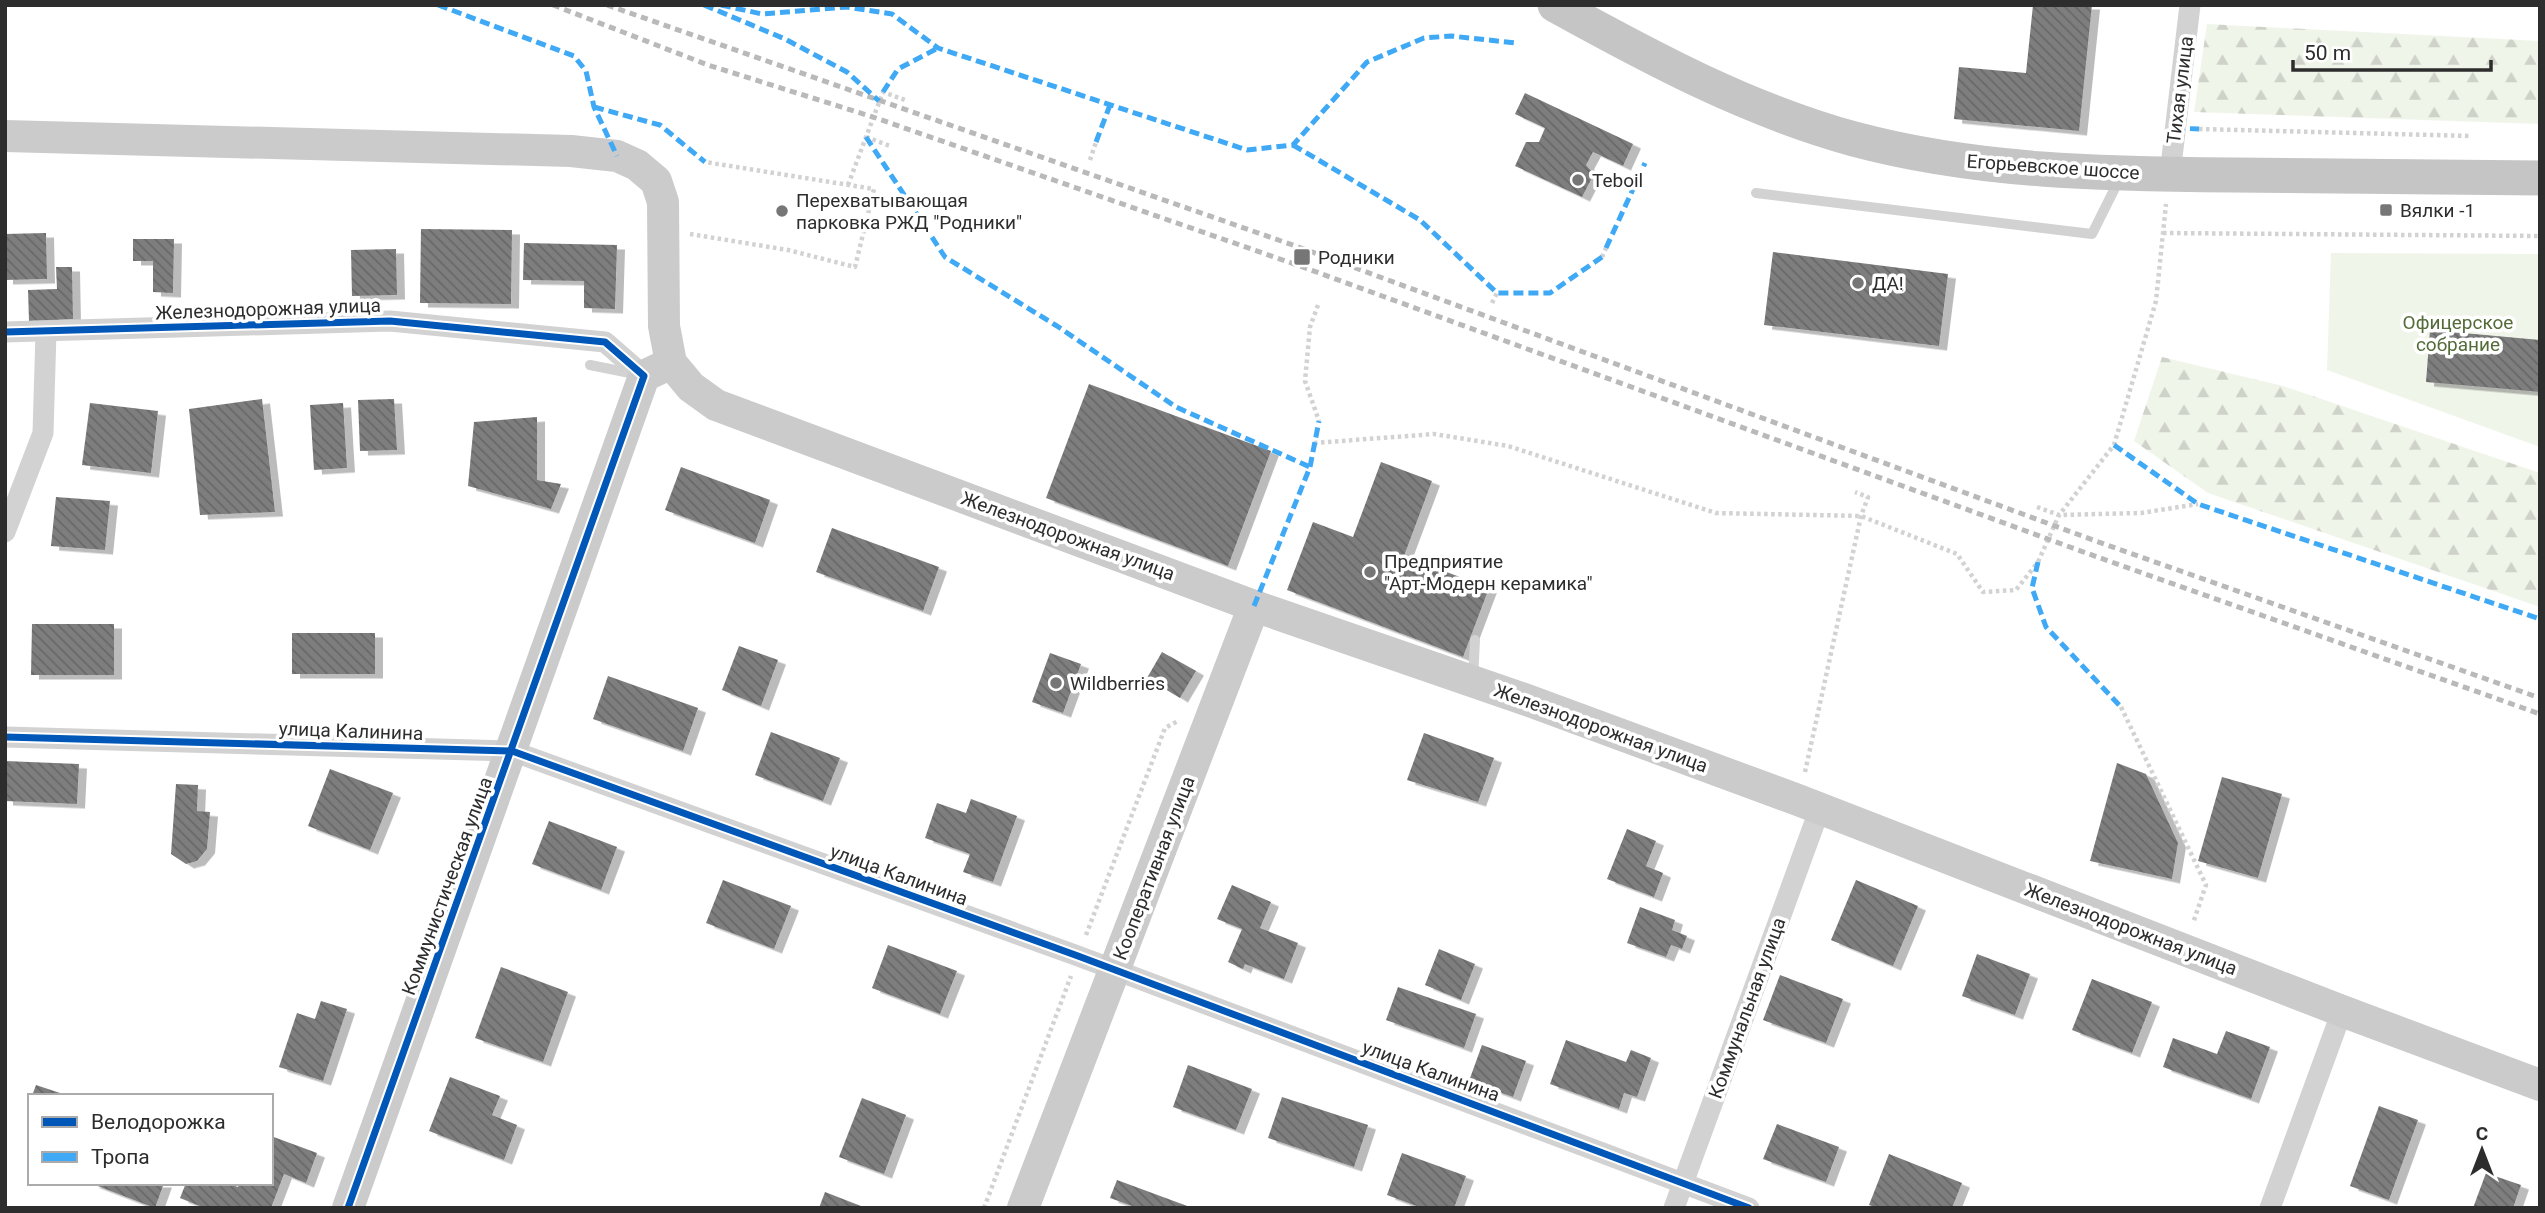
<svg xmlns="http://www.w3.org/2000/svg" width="2545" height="1213" font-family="Roboto,sans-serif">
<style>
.green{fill:#f0f5ea}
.forest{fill:url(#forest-firs)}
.building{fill:url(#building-back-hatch);filter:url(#shadow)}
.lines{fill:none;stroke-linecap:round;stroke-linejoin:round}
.path{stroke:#d2d2d2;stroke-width:4.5;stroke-dasharray:3.5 3.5;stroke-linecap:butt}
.lane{stroke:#d2d2d2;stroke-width:10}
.street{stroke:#d2d2d2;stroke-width:21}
.secondary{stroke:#cbcbcb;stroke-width:32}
.primary{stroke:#c5c5c5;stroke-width:35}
.rail{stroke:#b9b9b9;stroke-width:5;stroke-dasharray:7 5;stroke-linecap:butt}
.quiet{stroke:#3fa9f5;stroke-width:5;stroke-dasharray:10 5;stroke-linecap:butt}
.cycleway-casing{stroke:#fff;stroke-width:11}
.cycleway{stroke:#0057b8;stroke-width:7}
.poi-dot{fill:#767676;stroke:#fff;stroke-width:2.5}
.labels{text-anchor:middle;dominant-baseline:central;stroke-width:7;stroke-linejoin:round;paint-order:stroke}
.street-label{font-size:19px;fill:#2d2d2d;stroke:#fff}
.poi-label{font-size:19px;fill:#2d2d2d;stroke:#fff;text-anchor:start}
.park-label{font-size:19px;fill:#536b37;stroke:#fff}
</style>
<defs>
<pattern id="forest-firs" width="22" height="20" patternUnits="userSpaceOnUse" patternTransform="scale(1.75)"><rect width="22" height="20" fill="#f0f5ea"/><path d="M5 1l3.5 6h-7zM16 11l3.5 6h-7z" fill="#ced2c9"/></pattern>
<pattern id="building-back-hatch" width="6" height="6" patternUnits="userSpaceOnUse" patternTransform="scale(1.75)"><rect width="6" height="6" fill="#7e7e7e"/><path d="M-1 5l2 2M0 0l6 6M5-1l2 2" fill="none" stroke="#686868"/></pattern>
<filter id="shadow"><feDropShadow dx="8" dy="4.5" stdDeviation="0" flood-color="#0004"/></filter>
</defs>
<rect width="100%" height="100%" fill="#fff"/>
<path class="green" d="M2331,253L2540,254V447L2327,370Z"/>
<g class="forest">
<path d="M2207,24L2540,41V124L2194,112Z"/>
<path d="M2162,357L2283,386L2540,473V607L2208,493L2134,441Z"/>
</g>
<g class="building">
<path d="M2033,5H2092L2079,131L1954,119L1959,67L2026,73Z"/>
<path d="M1525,93L1633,144L1623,166L1593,152L1586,165L1594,174L1582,197L1515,166L1526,142H1539L1545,128L1515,114Z"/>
<path d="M421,229L512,230L511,304L420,303Z"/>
<path d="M46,233L47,279L5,280V234Z"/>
<path d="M133,239H174L173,293L153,292V261H133Z"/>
<path d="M524,243L617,245L615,309L584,308V281L523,280Z"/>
<path d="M396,249L397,295L352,296L351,250Z"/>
<path d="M1773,252L1948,274L1939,346L1764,325Z"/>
<path d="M56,267H72L73,319L29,321L28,290L57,289Z"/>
<path d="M2430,330L2540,340V392L2426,382Z"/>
<path d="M1089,384L1271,451L1228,566L1046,498Z"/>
<path d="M262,399L275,512L200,515L189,409Z"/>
<path d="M394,399L397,450L360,451L358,400Z"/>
<path d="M90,403L158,411L151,473L82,465Z"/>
<path d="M343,403L347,468L314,470L310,405Z"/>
<path d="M537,417V480L561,484L551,509L468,486L474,422Z"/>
<path d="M1381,462L1432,481L1404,556L1489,588L1463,657L1287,590L1313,522L1353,537Z"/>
<path d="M681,467L770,500L755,543L665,510Z"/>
<path d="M56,497L110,501L105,550L51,546Z"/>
<path d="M832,528L939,567L923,611L816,572Z"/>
<path d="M32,624H114V675H31Z"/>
<rect x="292" y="633" width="83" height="41"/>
<path d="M739,646L778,660L761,706L722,690Z"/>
<path d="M1162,652L1196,671L1180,698L1147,678Z"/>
<path d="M1050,653L1081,664L1063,713L1032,702Z"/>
<path d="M608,676L698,708L683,751L593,719Z"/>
<path d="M771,732L840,758L823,801L755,775Z"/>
<path d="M1424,733L1494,758L1478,802L1407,780Z"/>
<path d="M5,761L79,764L77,804L5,801Z"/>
<path d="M2117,763L2146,774L2178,843L2172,879L2090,861Z"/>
<path d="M330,769L393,793L370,850L308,826Z"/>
<path d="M2222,777L2282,794L2258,878L2198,861Z"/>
<path d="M176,784L198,785L197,811L210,812L207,849L197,861L186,864L171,854Z"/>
<path d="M971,799L1017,816L993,882L963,872L970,854L925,838L937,803L966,813Z"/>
<path d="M549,821L617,847L601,890L532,864Z"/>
<path d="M1627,829L1656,841L1646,866L1663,873L1654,897L1607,879Z"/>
<path d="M723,880L791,906L774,949L706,923Z"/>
<path d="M1856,880L1918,906L1893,966L1831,940Z"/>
<path d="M1232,885L1271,902L1260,928L1298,943L1284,979L1245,964L1243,969L1228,962L1242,929L1217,919Z"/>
<path d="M1640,907L1675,920L1672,930L1687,936L1682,949L1671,945L1666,957L1627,943Z"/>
<path d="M888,945L957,971L940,1014L872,988Z"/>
<path d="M1439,949L1475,964L1461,1000L1425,985Z"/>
<path d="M1977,954L2030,974L2015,1015L1962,996Z"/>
<path d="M501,967L568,992L543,1062L475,1038Z"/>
<path d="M1780,975L1843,999L1826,1043L1763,1020Z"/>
<path d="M2092,979L2152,1002L2132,1053L2072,1030Z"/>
<path d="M1398,987L1476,1014L1464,1048L1386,1020Z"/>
<path d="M321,1001L347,1009L323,1081L279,1067L297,1013L315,1019Z"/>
<path d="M2226,1031L2270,1047L2251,1099L2163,1067L2173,1038L2217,1054Z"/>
<path d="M1566,1040L1626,1062L1631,1050L1651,1058L1637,1097L1624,1093L1619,1109L1550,1084Z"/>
<path d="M1482,1045L1526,1061L1513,1097L1469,1081Z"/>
<path d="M1188,1065L1252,1089L1236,1130L1173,1107Z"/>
<path d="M450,1077L500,1096L492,1115L517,1125L504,1160L429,1131Z"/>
<path d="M36,1085L66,1095V1096H32Z"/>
<path d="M1282,1097L1368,1125L1354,1167L1268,1138Z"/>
<path d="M862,1098L906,1115L884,1174L839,1157Z"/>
<path d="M2379,1106L2418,1120L2389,1200L2350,1186Z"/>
<path d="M1777,1124L1839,1147L1826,1182L1763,1159Z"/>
<path d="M271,1136L317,1153L306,1183L284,1174L271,1208H205L180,1198L186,1183H227L238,1187L239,1183H271Z"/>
<path d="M1402,1153L1466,1176L1454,1208H1422L1387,1195Z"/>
<path d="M1889,1154L1962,1183L1952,1208H1878L1869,1205Z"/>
<path d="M2486,1173L2521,1185L2513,1208H2473Z"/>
<path d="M1117,1180L1190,1207V1208H1138L1110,1198Z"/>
<path d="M90,1183H164L155,1208Z"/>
<path d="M825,1192L866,1208H819Z"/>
</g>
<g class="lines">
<g class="path">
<path d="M2199,129L2471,136"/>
<path d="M866,137L890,146"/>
<path d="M1090,160L1096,142"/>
<path d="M848,185L883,92L905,100"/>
<path d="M2163,233L2540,236"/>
<path d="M690,234L788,250L855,267L874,189L705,162"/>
<path d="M1602,257L1606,248"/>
<path d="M1492,303L1497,293"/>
<path d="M1318,305L1310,327L1305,381L1319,421"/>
<path d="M1314,443L1434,434L1508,446L1716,513L1861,516L1957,554L1983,592L2016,590L2038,562L2059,515L2114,445L2156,301L2166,204"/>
<path d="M2037,507L2059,515L2141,513L2198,504"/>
<path d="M2121,707L2206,885L2193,923"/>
<path d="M1805,772L1861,516L1868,497L1855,492"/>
<path d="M1086,935L1165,728L1178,721"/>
<path d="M984,1208L1071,976"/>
</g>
<g class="lane">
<path d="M1756,193L2092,234L2119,180"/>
<path d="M590,365L635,374"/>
<path d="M1473,679L1475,640"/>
</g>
<g class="street">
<path d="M2170,174L2190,5"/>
<path d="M5,332L390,321L605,342L644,376"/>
<path d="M5,532L43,433L46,332"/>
<path d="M5,737L512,751L1078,956L1749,1208"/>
<path d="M1674,1208L1820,808"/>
<path d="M2270,1208L2342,1011"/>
</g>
<g class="secondary">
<path d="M5,136L571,151L617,156L637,165L656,181L663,202L664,326L671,363L691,387L716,405L1254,606L1524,699L1798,800L2342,1011L2540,1085"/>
<path d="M348,1208L644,376L671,363"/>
<path d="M1023,1208L1254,606"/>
</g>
<path class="primary" d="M1555,5C1651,58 1748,110 1854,139C1977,172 2106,174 2233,175C2335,176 2437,177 2540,178"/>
<g class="rail">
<path d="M553,5L708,65L873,117L1300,266L2089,554L2540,714"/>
<path d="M607,5L1304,249L2093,540L2540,698"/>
</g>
<g class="quiet">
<path d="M438,5L574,56L586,71L594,107L617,156"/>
<path d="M704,5L785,39L847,72L879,101"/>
<path d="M721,5L762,14L847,7L892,14L938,48L1247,150L1293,145L1367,62L1424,38L1451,36L1516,43"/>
<path d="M883,92L898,69L938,48"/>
<path d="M594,107L660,125L705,162"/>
<path d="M2175,128L2199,129"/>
<path d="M866,137L945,257L1057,326L1176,407L1310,467"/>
<path d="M1096,142L1110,105"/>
<path d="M1293,145L1420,220L1497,293H1550L1602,257"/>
<path d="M1606,248L1645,163"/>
<path d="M2114,445L2198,504L2540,619"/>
<path d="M2038,562L2032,588L2046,627L2121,707"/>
<path d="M1254,606L1310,467L1319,421"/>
</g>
<defs>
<g id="cycleway">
<path d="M5,332L390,321L605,342L644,376L348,1208"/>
<path d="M5,737L512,751L1078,956L1749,1208"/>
</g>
</defs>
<use href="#cycleway" class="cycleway-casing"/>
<use href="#cycleway" class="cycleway"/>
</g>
<g class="poi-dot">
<circle cx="1578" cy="180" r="7"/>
<rect x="2379" y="203" width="14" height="14" rx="3.5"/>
<circle cx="782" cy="211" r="7"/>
<rect x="1293" y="248" width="18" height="18" rx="3.5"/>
<circle cx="1858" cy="283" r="7"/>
<circle cx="1370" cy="572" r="7"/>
<circle cx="1056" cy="683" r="7"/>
</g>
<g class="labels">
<g class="street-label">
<text transform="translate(2180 90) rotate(-83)">Тихая улица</text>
<text transform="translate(2053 167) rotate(4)">Егорьевское шоссе</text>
<text transform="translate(268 309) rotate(-2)">Железнодорожная улица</text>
<text transform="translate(1068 536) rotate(20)">Железнодорожная улица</text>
<text transform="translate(1601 728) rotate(20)">Железнодорожная улица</text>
<text transform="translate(351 731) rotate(2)">улица Калинина</text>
<text transform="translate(1154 868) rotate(-69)">Кооперативная улица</text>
<text transform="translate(899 875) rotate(20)">улица Калинина</text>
<text transform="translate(447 886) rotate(-70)">Коммунистическая улица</text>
<text transform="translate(2131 929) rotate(21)">Железнодорожная улица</text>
<text transform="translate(1747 1008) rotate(-70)">Коммунальная улица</text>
<text transform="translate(1431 1071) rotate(20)">улица Калинина</text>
</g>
<g class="poi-label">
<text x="1592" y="180">Teboil</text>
<text x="796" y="200">Перехватывающая<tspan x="796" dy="22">парковка РЖД "Родники"</tspan></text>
<text x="2400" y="210">Вялки -1</text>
<text x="1318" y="257">Родники</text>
<text x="1872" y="283">ДА!</text>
<text x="1384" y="561">Предприятие<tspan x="1384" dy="22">"Арт-Модерн керамика"</tspan></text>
<text x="1070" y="683">Wildberries</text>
</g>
<g class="park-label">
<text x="2458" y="322">Офицерское<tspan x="2458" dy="22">собрание</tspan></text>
</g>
</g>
<rect width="2545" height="1213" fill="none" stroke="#2d2d2d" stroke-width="14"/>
<rect x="28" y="1094" width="245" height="91" fill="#ffffff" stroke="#ababab" stroke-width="2"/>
<rect x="42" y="1117" width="35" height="10" fill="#0057b8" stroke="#ababab" stroke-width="2"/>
<text x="91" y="1129" font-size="21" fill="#2d2d2d">Велодорожка</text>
<rect x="42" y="1152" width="35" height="10" fill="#3fa9f5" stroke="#ababab" stroke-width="2"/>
<text x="91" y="1164" font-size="21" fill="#2d2d2d">Тропа</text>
<g transform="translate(2482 1150)" stroke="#ffffff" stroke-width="5" paint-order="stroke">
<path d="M0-5L12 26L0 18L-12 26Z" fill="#2d2d2d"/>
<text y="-10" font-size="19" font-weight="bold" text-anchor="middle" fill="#2d2d2d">С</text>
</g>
<path d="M2293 60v10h198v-10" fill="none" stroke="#2d2d2d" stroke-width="3.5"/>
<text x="2304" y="60" font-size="21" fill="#2d2d2d" stroke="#ffffff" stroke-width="5" paint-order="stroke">50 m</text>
</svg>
